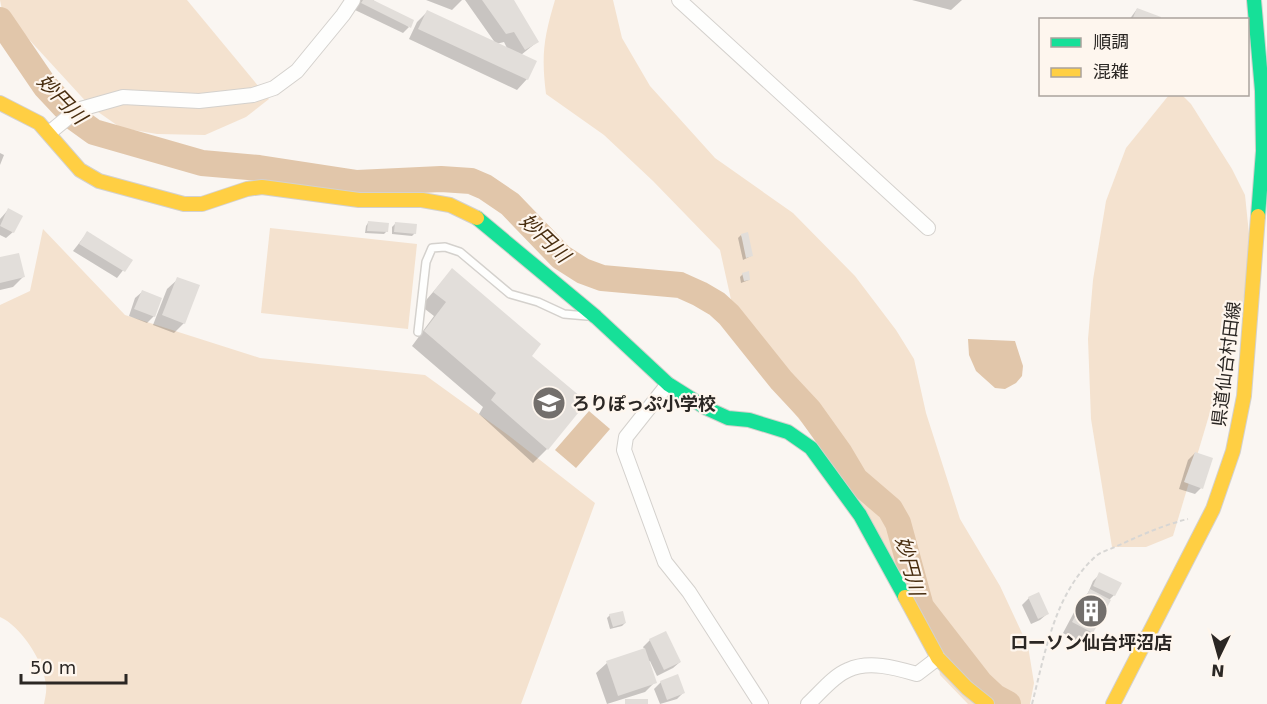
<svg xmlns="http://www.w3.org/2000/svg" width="1267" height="704" font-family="'DejaVu Sans','Noto Sans JP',sans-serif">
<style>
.green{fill:#f4e2cf}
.water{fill:#e1c6aa}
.shadow{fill:#0003;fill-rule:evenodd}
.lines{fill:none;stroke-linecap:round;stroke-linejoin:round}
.river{stroke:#e1c6aa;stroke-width:26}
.building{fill:#e2deda}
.lane-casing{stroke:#d4d1cd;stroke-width:10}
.street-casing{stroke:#d4d1cd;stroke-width:16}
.fast-casing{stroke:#d4d1cd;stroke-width:16}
.slow-casing{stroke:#d4d1cd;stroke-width:16}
.path{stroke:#d7d6d4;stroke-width:2;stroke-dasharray:4.5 3;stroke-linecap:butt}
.lane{stroke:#fefefd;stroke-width:7}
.street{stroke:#fefefd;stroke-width:14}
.fast{stroke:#16e098;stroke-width:14}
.slow{stroke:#ffcf43;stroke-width:14}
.labels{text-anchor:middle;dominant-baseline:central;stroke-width:4.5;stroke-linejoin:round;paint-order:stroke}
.street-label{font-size:18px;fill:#2b2724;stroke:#fef6ee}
.poi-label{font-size:18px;font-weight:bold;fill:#2b2724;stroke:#fef6ee;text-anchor:start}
.water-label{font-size:20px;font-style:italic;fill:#492e10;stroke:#fef6ee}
</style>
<rect width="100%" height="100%" fill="#faf6f2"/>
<g class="green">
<path d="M0,0H187L269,99L246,117L205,135L157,134L121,128L91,107L2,10Z"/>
<path d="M555,0H613L622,38L650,86L715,158L793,213L855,276L896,330L914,359L926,413L960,519L1000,586L1028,646L1034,683L1030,704H968L940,675L934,636L825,451L742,349L720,250L653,181L604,135L546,94C541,55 544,37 555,0Z"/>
<path d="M1169,95H1182L1191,104L1232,169L1245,195L1252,263L1242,305L1173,536L1146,547H1112L1091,419L1088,339L1093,280L1106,201L1126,148Z"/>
<path d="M270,228L417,244L408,329L261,313Z"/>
<path d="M43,229L125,315L260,358L425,375L508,435L595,503L521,704H44C45,698 47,691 46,685C44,662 21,626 0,617V305L30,291Z"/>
</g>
<g class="water">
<path d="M968,339L1015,341L1023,366L1022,376L1016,383L1005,389L995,388L976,371L969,355Z"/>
<path d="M589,411L610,429L576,468L555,450Z"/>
</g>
<g class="shadow">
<path d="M360,0H373L409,27L403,33L355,10Z"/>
<path d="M426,0H462L452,10Z"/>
<path d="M465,0H512L537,42L521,55L527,79L517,90L409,39L417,22L427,12L496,44ZM504,42L508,50L496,44Z"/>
<path d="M912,0H962L951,10Z"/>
<path d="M1137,9L1159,20H1129Z"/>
<path d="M0,153L4,155L0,165Z"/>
<path d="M8,210L13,232L6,238L0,235V219Z"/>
<path d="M368,223L387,231L384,234L365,233L366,226Z"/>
<path d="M395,224L415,233L412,236L392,234V227Z"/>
<path d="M87,233L131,260L117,278L73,251Z"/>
<path d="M741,235L751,256L743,260L738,238Z"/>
<path d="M0,259L23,277L13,287L0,290Z"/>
<path d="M452,270L530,356L584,402L547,449L533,463L479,414L483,407L412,346L434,316L421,306Z"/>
<path d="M743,274L749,280L741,283L740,277Z"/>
<path d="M178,279L184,323L174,333L153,325L167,289Z"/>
<path d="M142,292L154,316L147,323L129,316L135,298Z"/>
<path d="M1195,453L1201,488L1195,494L1179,489L1188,460Z"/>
<path d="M1100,574L1114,595L1108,601L1091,633L1081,643L1063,633L1080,601L1088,593L1093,581Z"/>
<path d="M1029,598L1047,614L1040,620L1031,624L1022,605Z"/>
<path d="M610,615L625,623L622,626L610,629L607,618Z"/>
<path d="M650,640L680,662L673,668L657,676L650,661L648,662L655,682L645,692L607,704L596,673L607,663L645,650L643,647Z"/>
<path d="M661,682L683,693L677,699L660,704L654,689Z"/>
</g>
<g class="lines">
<path class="river" d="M0,20L45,86L76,119L94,132L202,163L259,168L357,183L441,179L471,181L485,187L510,204L561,257L583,271L602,278L680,285L700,294L717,304L729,315L781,380L809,410L839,452L855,479L890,509L898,523L921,607L980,683L995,697L1008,704"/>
</g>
<g class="building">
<path d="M363,0H373L414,20L411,28L361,3Z"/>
<path d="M482,0H514L539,42L525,50L514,32L506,34Z"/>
<path d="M1137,8L1161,17V20H1132Z"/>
<path d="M427,10L537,61L528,80L418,29Z"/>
<path d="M8,208L23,216L14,233L0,226Z"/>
<path d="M368,221L389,223L388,232L367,231Z"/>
<path d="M395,222L417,224L416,234L394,232Z"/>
<path d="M87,231L133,260L125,272L79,244Z"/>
<path d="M748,232L753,256L746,258L741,234Z"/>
<path d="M19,253L25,277L0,283V257Z"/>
<path d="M452,268L541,344L532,356L587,402L548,450L491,400L496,393L424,331L446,302L433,292Z"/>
<path d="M749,271L750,280L744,281L742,273Z"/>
<path d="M177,277L200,285L185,324L162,315Z"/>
<path d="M142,290L162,298L155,317L134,309Z"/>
<path d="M1195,452L1213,458L1203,489L1184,482Z"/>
<path d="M1099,572L1122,583L1115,596L1093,586Z"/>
<path d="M1090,589L1111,600L1093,633L1072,622Z"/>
<path d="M1039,592L1049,614L1038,619L1028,597Z"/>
<path d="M623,611L626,623L613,627L609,614Z"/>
<path d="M666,631L681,662L664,670L649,639Z"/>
<path d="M645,648L657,683L618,696L606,661Z"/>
<path d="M678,674L685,693L667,700L660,681Z"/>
<rect x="625" y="699" width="23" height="5"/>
</g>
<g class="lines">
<defs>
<path id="lane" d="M418,332L426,262L432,248L445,247L460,252L510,294L538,302L564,314L587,316"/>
<g id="street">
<path d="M679,0L928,228"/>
<path d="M49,133L77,110L123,97L199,101L253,95L274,88L297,71L343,15L353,0"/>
<path d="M668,384L626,437L624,450L665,562L689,592L761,704"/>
<path d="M808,704C820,693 833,676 848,670C869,660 896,668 917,674L938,658"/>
</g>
<g id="fast">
<path d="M1254,0L1262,91L1263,151L1258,216"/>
<path d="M477,218L596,317L668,384L706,408L728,418L749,420L788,432L811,448L860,515L905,597"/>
</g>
<g id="slow">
<path d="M0,103L39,123L80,170L99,181L184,204H202L247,189L262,187L359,200H422L450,205L477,218"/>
<path d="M905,597L938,658L967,688L987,704"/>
<path d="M1113,704L1213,509L1233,451L1244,396L1258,216"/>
</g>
</defs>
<use href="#lane" class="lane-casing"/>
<use href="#street" class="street-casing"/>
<use href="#fast" class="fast-casing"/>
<use href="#slow" class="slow-casing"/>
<path class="path" d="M1032,704C1045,654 1054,594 1095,557C1100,552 1108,550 1115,547C1139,536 1163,525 1188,519"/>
<use href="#lane" class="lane"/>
<use href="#street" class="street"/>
<use href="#fast" class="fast"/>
<use href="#slow" class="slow"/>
</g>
<defs>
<symbol id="school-disc" viewBox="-11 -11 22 22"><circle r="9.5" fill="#736f6c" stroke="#fef6ee"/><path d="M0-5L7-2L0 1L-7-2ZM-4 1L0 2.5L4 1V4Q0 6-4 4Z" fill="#fff"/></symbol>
<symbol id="building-disc" viewBox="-11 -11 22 22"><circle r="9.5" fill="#736f6c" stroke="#fef6ee"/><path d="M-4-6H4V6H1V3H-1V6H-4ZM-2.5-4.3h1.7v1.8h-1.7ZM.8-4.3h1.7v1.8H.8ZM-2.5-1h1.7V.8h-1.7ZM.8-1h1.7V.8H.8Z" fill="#fff"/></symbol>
</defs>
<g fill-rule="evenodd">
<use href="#school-disc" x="530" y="384" width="38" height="38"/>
<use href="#building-disc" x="1072" y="592" width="38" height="38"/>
</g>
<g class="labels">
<g class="street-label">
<text transform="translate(1226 364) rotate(-83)">県道仙台村田線</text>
</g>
<g class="poi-label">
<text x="572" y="403">ろりぽっぷ小学校</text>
<text x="1091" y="642" text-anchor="middle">ローソン仙台坪沼店</text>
</g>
<g class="water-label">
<text transform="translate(62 99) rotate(46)">妙円川</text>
<text transform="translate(545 238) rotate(44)">妙円川</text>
<text transform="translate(910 566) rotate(75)">妙円川</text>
</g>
</g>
<rect x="1039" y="18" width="210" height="78" fill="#fef6ee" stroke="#aaa39d" stroke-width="1.5"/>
<rect x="1051" y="38" width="30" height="9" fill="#16e098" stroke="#aaa39d" stroke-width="1.5"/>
<text x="1093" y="48" font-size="18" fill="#2b2724">順調</text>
<rect x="1051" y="68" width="30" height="9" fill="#ffcf43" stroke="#aaa39d" stroke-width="1.5"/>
<text x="1093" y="78" font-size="18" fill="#2b2724">混雑</text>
<g transform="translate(1219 656) rotate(185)" stroke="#fef6ee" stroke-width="4.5" paint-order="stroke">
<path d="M0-4.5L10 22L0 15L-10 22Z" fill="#2b2724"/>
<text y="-9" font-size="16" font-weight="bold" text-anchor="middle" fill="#2b2724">N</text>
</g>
<path d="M21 674v9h105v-9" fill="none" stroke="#2b2724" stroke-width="3"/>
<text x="30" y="674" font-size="18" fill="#2b2724" stroke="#fef6ee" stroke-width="4.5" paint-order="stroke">50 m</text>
</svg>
